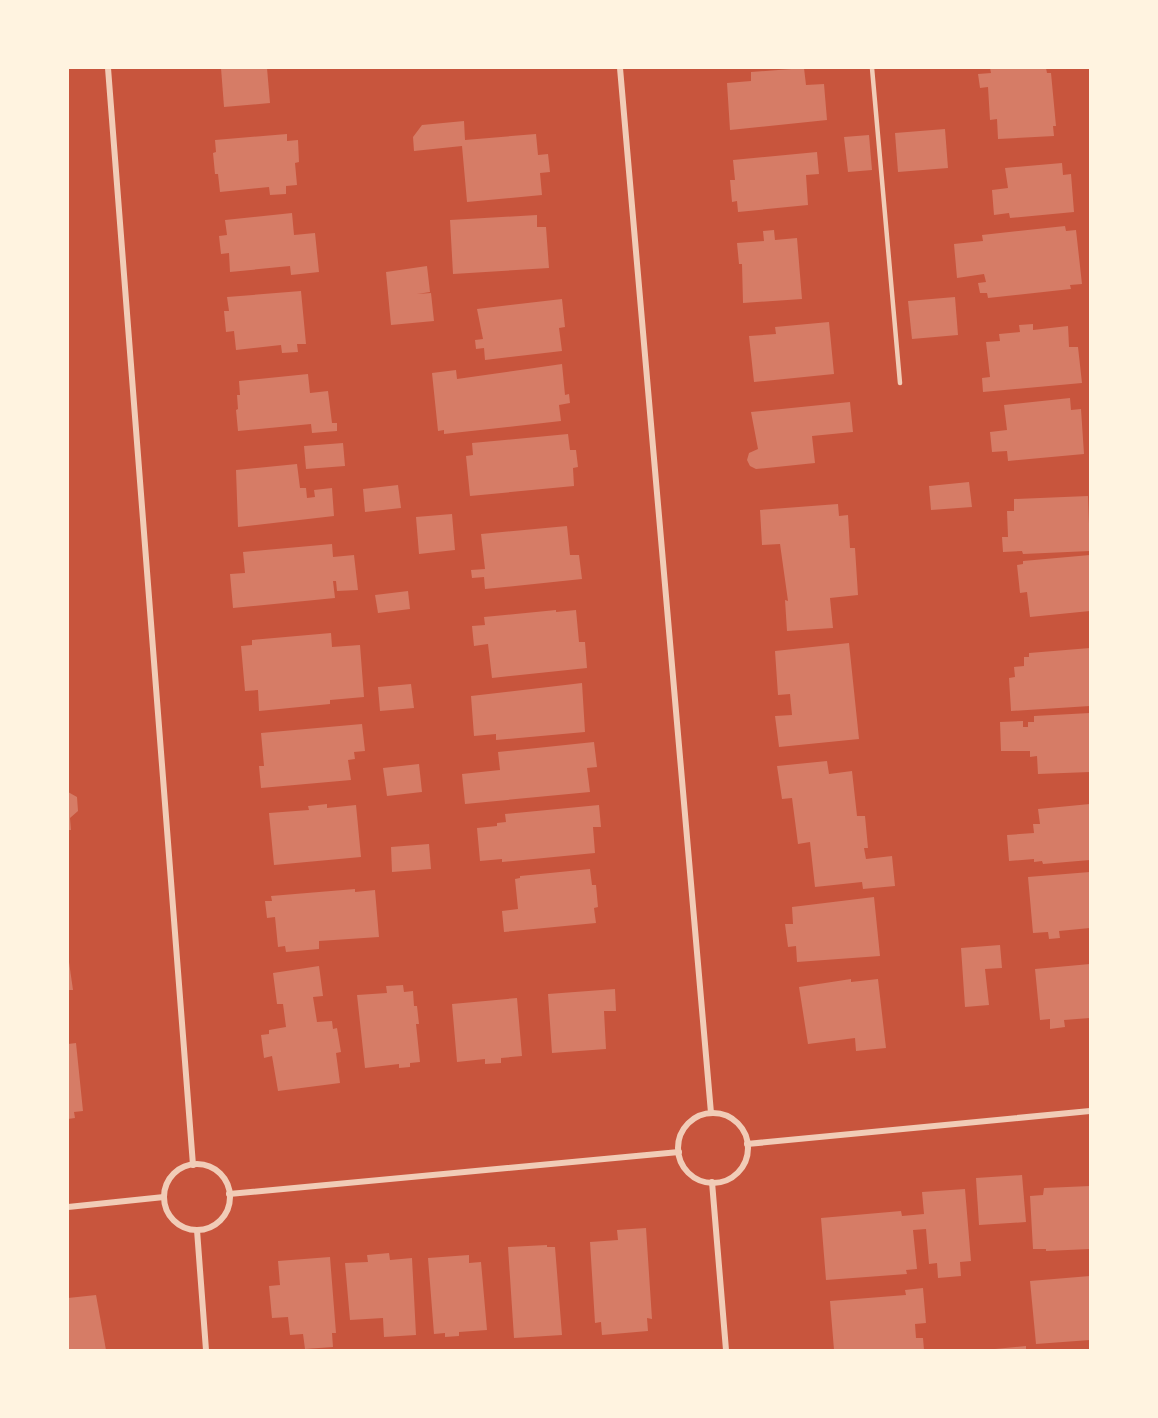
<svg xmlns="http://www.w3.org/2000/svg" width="1158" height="1418" font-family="'Zilla Slab',serif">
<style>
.building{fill:#d67c66}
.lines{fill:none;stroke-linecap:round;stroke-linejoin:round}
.service{stroke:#f1ccb7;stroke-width:4.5}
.minor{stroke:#f1ccb7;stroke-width:6}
</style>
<rect width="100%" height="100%" fill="#c8553d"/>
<g class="building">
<path d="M221,68H267L270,103L224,107Z"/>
<path d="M804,68L806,85L824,84L827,120L730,130L727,83L751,81V72Z"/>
<path d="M990,68H1046L1047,73H1051L1056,126H1053L1054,136L998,139L997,119L990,120L988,87L980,88L978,74L991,73Z"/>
<path d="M464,121L465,140L536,134L538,155L548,154L550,172L540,173L542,195L467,202L462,146L414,151L413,137L422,125Z"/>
<path d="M945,129L948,168L898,172L895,133Z"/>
<path d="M287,134V141L298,140L299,162L295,163L297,185L286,186V194L270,195L269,187L220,192L218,174H215L213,153L216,152L215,140Z"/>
<path d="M869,135L872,170L848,172L844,137Z"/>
<path d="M817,152L819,174L806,175L808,205L738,212L737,201L732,202L730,180H735L733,160Z"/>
<path d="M1062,163L1063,175L1071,174L1074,212L1010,218L1009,213L994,215L992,190L1008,188L1005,168Z"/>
<path d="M292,213L294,235L315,233L319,272L291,275L290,266L230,272L229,253L221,254L219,236L227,235L225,220Z"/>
<path d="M537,215V227H546L549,268L453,274L450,220Z"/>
<path d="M1065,226L1066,231L1076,230L1082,284L1070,285L1071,289L988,298L987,293H980L978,283L986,282L984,274L957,278L954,244L983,241L982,235Z"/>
<path d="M774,230L775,240L797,238L802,299L743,303L742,264H739L737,243L764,241L763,231Z"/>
<path d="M427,266L430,292L417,294L431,293L434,321L391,325L386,272Z"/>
<path d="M301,291L306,344H297L298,352L282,353L281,345L236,350L234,331L226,332L224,311H229L227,297Z"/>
<path d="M955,297L958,335L912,339L908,301Z"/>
<path d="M562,299L565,327L559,328L562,351L485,360L484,348L476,349L475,340L483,339L477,309Z"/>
<path d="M829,322L834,374L754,382L749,336L776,334L775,327Z"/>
<path d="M1033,324V330L1068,326L1069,347H1078L1082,383L983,392L982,378L990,377L986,342L1000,341L999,334L1020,332L1019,325Z"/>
<path d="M562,364L565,395L569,394L570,403L559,405L561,421L444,434V430L438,431L432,373L456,370L457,379Z"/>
<path d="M308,374L310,393L328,391L332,423H337V431L312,433L311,424L238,431L236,410L238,409L237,395H240L239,381Z"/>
<path d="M1070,398L1071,410L1081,409L1084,454L1008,461L1007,451L992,452L990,432L1007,430L1004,405Z"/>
<path d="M850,402L853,432L812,436L815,463L756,469L750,466L747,460L749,453L758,449L751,412Z"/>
<path d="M568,434L570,450H576L578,467L573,468L574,486L470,496L466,456L473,455L472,443Z"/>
<path d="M343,443L345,466L306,469L304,446Z"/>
<path d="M297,464L300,488H306L307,498L315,497L314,490L332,488L334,516L238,527L236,470Z"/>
<path d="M969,482L972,507L931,510L929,486Z"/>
<path d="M398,485L401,508L365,512L363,489Z"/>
<path d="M1088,496L1090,551L1023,554L1022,551L1003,552L1002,537H1008L1007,511H1014V499Z"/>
<path d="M838,504L839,516L848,515L850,548H855L858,595L830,598L833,628L787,631L785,600L788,601L780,544L762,545L760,510Z"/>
<path d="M452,514L455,550L419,554L416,517Z"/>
<path d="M567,526L570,555H579L582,579L485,589L484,577L472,578L471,570L485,569L481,534Z"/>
<path d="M332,544L333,557L354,555L358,590L337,591L336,581H333L335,598L233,608L230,574L245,573L243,552Z"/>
<path d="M1090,555V611L1030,617L1027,592L1020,593L1017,565L1023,564V561Z"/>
<path d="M408,591L410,609L378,613L375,595Z"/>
<path d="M556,610V612L576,610L579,642H585L587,668L492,678L488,644L474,646L472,626L485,625L484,617Z"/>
<path d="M331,633L332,647L360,645L364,697L330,700V704L259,711L258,690L245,691L241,646L252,645V640Z"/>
<path d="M849,643L859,739L779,747L775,716L792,715L790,694L778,695L775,651Z"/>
<path d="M1090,648V706L1011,711L1009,678L1015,677L1014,667L1024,666V657H1029V653Z"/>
<path d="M582,683L585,732L496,740V734L474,736L471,696Z"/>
<path d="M411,684L414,708L380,711L378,687Z"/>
<path d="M1090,713V772L1038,774L1037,756L1030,757V751H1001L1000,722L1023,721V727H1028V722H1034V716Z"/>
<path d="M362,724L365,751L354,752L355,759L348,760L351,780L261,788L259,766H264L261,733Z"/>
<path d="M594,742L597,767L587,768L590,792L465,804L462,774L500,770L498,752Z"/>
<path d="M827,761L829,774L852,771L857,816H865L868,848H864L866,859L892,856L895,886L863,889L862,882L815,887L810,842L798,844L792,798L782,799L777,766Z"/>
<path d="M419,764L422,792L387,796L383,768Z"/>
<path d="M68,792L77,797L78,811L70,818L71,830H68Z"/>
<path d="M327,804V808L356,805L361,857L274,865L269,813L309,810L308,806Z"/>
<path d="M1090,804V860L1043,864L1042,861L1034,862V859L1009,861L1007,835L1034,833L1033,824H1040L1038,809Z"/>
<path d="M599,805L601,827H593L595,853L502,862V859L480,861L477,828L497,826V823L506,822L505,814Z"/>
<path d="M429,844L431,869L392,872L391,847Z"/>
<path d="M590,869L592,885H596L598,907L594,908L596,923L504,932L502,911L518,909L515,879L520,878V876Z"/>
<path d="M1090,872V928L1059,931L1060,938L1049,939L1048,932L1033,933L1028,877Z"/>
<path d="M355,889V892L375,890L379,937L319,941V949L286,952L285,946L278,947L275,917L267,918L265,901H272L271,896Z"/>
<path d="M874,897L880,956L797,962L796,946L788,947L785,924H793L792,907Z"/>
<path d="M1000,945L1002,968L985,969L989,1005L965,1007L961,948Z"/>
<path d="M68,955L73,990H68Z"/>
<path d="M1090,964V1018L1064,1020L1065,1027L1050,1029V1019L1040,1020L1035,969Z"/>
<path d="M319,966L323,996L313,997L317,1022L332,1021L333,1029L337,1028L341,1052L336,1053L340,1083L278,1091L272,1056L264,1058L261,1035L269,1034V1030L286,1027L283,1004H277L273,973Z"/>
<path d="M851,979V982L878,979L886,1048L856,1051L855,1038L808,1044L799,987Z"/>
<path d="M403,985L404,992L413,991L414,1006H417L419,1024H416L420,1062L410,1063V1067L399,1068V1064L365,1068L357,995L387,993L386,986Z"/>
<path d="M615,989L616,1011H604L606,1049L552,1053L548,994Z"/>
<path d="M517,998L522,1056L501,1058V1063L485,1064V1059L457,1062L452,1004Z"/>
<path d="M76,1043L83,1111L74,1112L75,1118L68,1119V1044Z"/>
<path d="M1022,1175L1026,1222L979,1225L976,1178Z"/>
<path d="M1090,1186V1249L1046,1251V1249H1033L1030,1196L1043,1195L1044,1188Z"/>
<path d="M965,1189L971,1261L960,1262L961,1276L938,1278L937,1263L929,1264L926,1229L913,1230L917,1269L906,1270L907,1274L826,1280L821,1218L901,1211L902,1216L924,1214L922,1192Z"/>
<path d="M646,1228L652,1319L647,1318L648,1331L602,1335L601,1322L595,1323L590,1242L618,1240L617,1230Z"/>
<path d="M547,1245V1247H555L562,1335L514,1338L508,1247Z"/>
<path d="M389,1253L390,1260L412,1258L416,1335L384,1337L383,1318L350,1320L345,1263L368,1262L367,1255Z"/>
<path d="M469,1255V1263L481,1262L487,1330L459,1332V1336L445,1337V1333L434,1334L428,1258Z"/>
<path d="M330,1257L336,1333H332L333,1347L305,1349L303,1334L290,1335L288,1317L272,1318L269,1286L280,1285L278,1261Z"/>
<path d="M1090,1276V1340L1036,1344L1030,1281Z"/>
<path d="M923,1288L926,1323L915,1324L916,1338H923L924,1350H834L830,1301L906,1295L905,1290Z"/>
<path d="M96,1295L106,1350H68V1298Z"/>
<path d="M1026,1346V1350H995V1349Z"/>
</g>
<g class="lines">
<path class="service" d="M872,68L900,383"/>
<g class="minor">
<path d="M108,68L193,1165"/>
<path d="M620,68L711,1113"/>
<circle cx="713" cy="1148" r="35"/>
<path d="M747,1144L1090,1111"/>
<circle cx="197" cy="1197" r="33"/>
<path d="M712,1182L726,1350"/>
<path d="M229,1194L679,1152"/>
<path d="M68,1207L164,1197"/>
<path d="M197,1230L206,1350"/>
</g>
</g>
<rect width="1158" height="1418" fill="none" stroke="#fff3e0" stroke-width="138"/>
</svg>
